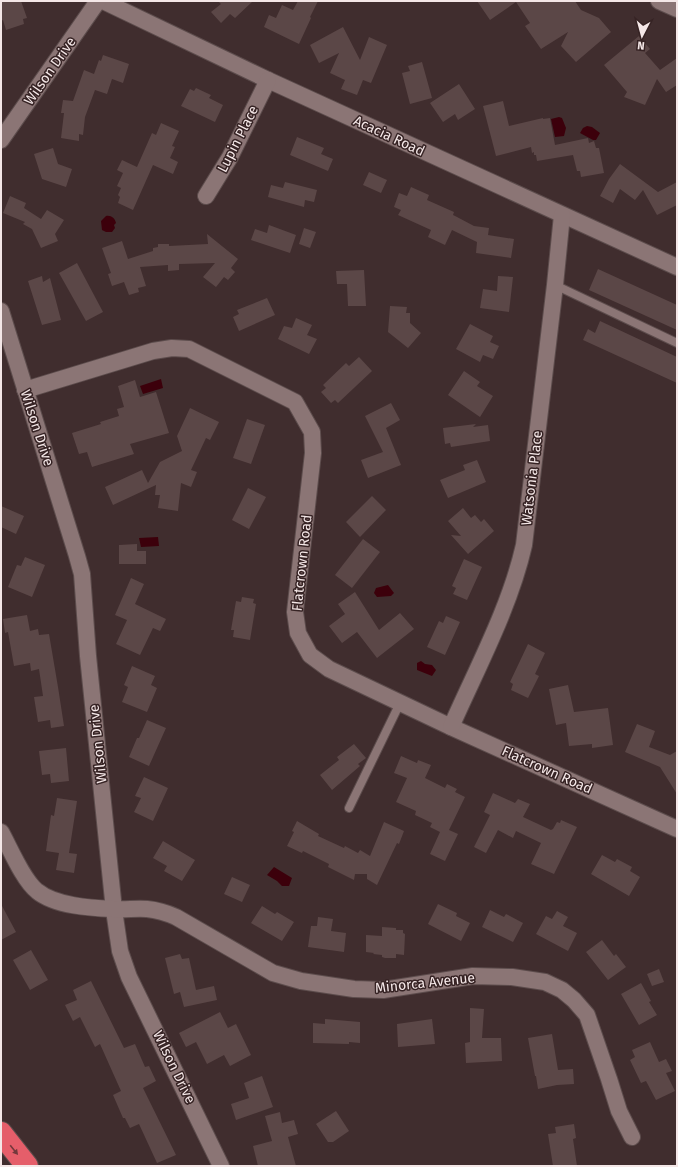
<svg xmlns="http://www.w3.org/2000/svg" width="678" height="1167" font-family="'Fira Sans',sans-serif">
<style>
.water{fill:#3c000b}
.building{fill:#5b4747}
.lines{fill:none;stroke-linecap:round;stroke-linejoin:round}
.service-casing{stroke:#5c4c4c;stroke-width:10}
.minor-casing{stroke:#5c4c4c;stroke-width:18}
.motorway-casing{stroke:#5c4c4c;stroke-width:24}
.service{stroke:#8b7575;stroke-width:8}
.minor{stroke:#8b7575;stroke-width:16}
.motorway{stroke:#e55e6a;stroke-width:22}
.oneway{fill:#73383c}
.labels{text-anchor:middle;dominant-baseline:central;stroke-width:3;stroke-linejoin:round;paint-order:stroke}
.street-label{font-size:14px;fill:#f4e7e7;stroke:#362324}
</style>
<rect width="100%" height="100%" fill="#402d2e"/>
<g class="water">
<path d="M559,117L562,118L566,128L564,136L555,137L551,119Z"/>
<path d="M587,126L592,127L600,133L596,140H593L580,133L583,128Z"/>
<path d="M106,216C111,215 115,218 116,223L114,225L115,228L112,232H106L102,230L101,221Z"/>
<path d="M161,379L163,388L143,394L140,386Z"/>
<path d="M158,537L159,546L141,547L139,538Z"/>
<path d="M388,585L394,593L391,596L377,597L374,593L376,588Z"/>
<path d="M421,661L425,664L432,665L436,670L432,676L417,670V663Z"/>
<path d="M274,867L292,878L289,886H282L277,881L267,875Z"/>
</g>
<g class="building">
<path d="M1,1H21L27,18L23,19L24,24L6,30L3,20L1,21Z"/>
<path d="M218,1H253L235,18L230,14L221,23L211,12L221,4Z"/>
<path d="M298,1H318L310,17L311,18L299,44L264,27L269,15L276,18L282,5L293,10Z"/>
<path d="M477,1H575L581,10L599,18L611,32L576,62L561,46L568,32L541,49L525,26L530,23L516,2L490,20Z"/>
<path d="M343,27L360,60L369,37L387,45L371,83L363,80L357,95L341,89L345,80L330,73L339,53L319,63L310,45Z"/>
<path d="M639,36L650,49L645,53L660,70L677,58V85L666,92L657,79L645,105L624,97L627,92L604,65Z"/>
<path d="M103,55L129,64L123,83L112,79L107,94L95,90L85,117L83,135L79,134V141L61,138L64,113H61L63,100L73,101L84,70L94,74L99,60L101,61Z"/>
<path d="M422,62L432,98L410,104L402,73L410,71L408,66Z"/>
<path d="M459,84L475,109L458,120L455,114L443,122L430,103Z"/>
<path d="M196,88L211,95L209,98L223,105L215,122L181,106L190,89L194,91Z"/>
<path d="M503,101L509,126L543,118V119L550,118L555,145L588,138L589,143L594,141L596,148H599L604,173L581,177L580,171H577L573,155L537,161L536,155H534V152L532,153L531,147L496,156L483,106Z"/>
<path d="M161,123L179,131L172,146L175,147L170,158L178,162L173,174L153,165L133,210L118,203L120,197L118,195L121,188L117,186L123,173L117,170L122,160L137,167L152,133L156,135Z"/>
<path d="M297,137L324,148L321,154L333,159L328,171L290,155Z"/>
<path d="M53,148L58,164L72,169L66,187L42,179L34,154Z"/>
<path d="M620,164L658,192L677,182V205L657,215L643,190L635,200L620,189L613,203L600,196L609,179Z"/>
<path d="M369,172L387,180L381,193L363,185Z"/>
<path d="M285,182L317,190L314,202L305,200L304,207L268,197L271,185L283,188Z"/>
<path d="M411,187L429,195L427,200L454,212L453,215L457,217L474,226L489,228L488,235L514,239L511,258L476,253L477,242L452,230L445,245L428,237L431,230L398,215L401,210L394,207L399,193L407,196Z"/>
<path d="M10,196L26,203L24,208L41,219L47,210L64,220L55,234L58,241L41,248L32,229L23,224L25,222L3,213Z"/>
<path d="M269,225L296,235L290,253L251,240L255,229L267,233Z"/>
<path d="M304,228L316,232L310,248L299,244Z"/>
<path d="M207,234L238,259L231,268L235,272L228,280L224,277L216,287L203,277L215,263L179,264V270L168,271V265L140,267L146,286L138,288L139,292L129,295L124,282L112,286L108,274L111,273L102,248L122,241L128,259L153,251V248L158,247V244H169V246L208,244Z"/>
<path d="M77,263L103,312L86,321L59,273Z"/>
<path d="M598,269L677,305V330L589,290Z"/>
<path d="M364,270L366,306H348L347,284H337L336,271Z"/>
<path d="M42,276L43,282L50,278L61,320L42,325L28,281Z"/>
<path d="M498,276L513,277L509,312L480,308L483,289L497,291Z"/>
<path d="M267,298L275,315L239,331L233,317L239,314L237,310Z"/>
<path d="M390,306L407,307L406,313H410V323L421,333L408,348L388,332Z"/>
<path d="M296,318L312,325L307,335L317,339L309,354L278,339L284,326L292,328Z"/>
<path d="M600,321L677,357V383L583,340L588,329L595,333Z"/>
<path d="M470,324L493,336L490,342L499,346L493,359L483,355L480,362L456,349Z"/>
<path d="M359,357L372,371L338,403L335,400L331,403L321,392L326,388L323,385L346,363L349,366Z"/>
<path d="M464,371L480,382L477,386L493,396L480,417L448,395Z"/>
<path d="M135,380L140,397L156,392L169,433L130,444L134,454L92,467L87,452L79,454L72,433L101,424L100,422L119,416L117,409L124,407L118,386Z"/>
<path d="M391,403L400,420L386,428L401,465L368,478L361,460L383,452L365,416Z"/>
<path d="M190,408L219,422L210,440L206,438L191,470L197,472L191,487L181,483L178,511L158,508L160,495H155L156,485L113,505L105,487L142,470L148,483L160,462L182,451L177,436Z"/>
<path d="M247,419L265,425L251,464L233,458Z"/>
<path d="M476,424L473,427L488,425L490,441L451,447L450,443L445,444L443,428Z"/>
<path d="M477,460L486,482L448,498L440,480L465,470L463,465Z"/>
<path d="M248,488L266,497L249,529L232,520Z"/>
<path d="M372,496L386,510L360,537L346,522Z"/>
<path d="M1,506L24,516L16,534L1,527Z"/>
<path d="M463,508L471,518L475,515L481,522L484,519L494,531L468,554L451,535L461,536L448,521Z"/>
<path d="M363,539L380,552L352,588L335,575Z"/>
<path d="M137,544V551H146V564H119V545Z"/>
<path d="M25,557L45,565L32,597L8,587L17,565L21,566Z"/>
<path d="M464,559L482,567L467,600L453,594L456,588L452,586Z"/>
<path d="M131,578L144,584L135,604L166,619L160,631L153,628L140,655L116,644L127,620L115,615Z"/>
<path d="M355,592L379,630L400,613L414,629L377,658L357,632L342,643L329,626L345,614L338,604Z"/>
<path d="M242,597L254,599L253,603L256,604L250,640L233,637L234,630H231L236,601L241,602Z"/>
<path d="M27,615L30,631L38,629L39,635L49,634L58,687L64,726L51,728L50,720L38,722L34,697L43,696L39,669L31,671L30,663L14,666L8,632L5,633L3,619Z"/>
<path d="M446,616L460,622L445,655L427,647L439,621L443,623Z"/>
<path d="M528,644L545,653L535,674L539,676L528,698L511,690L513,684L510,682Z"/>
<path d="M132,666L155,676L151,685L157,688L147,712L122,702L128,687L124,685Z"/>
<path d="M568,685L574,712L608,708L613,745L592,748V744L569,746L566,723L556,725L549,689Z"/>
<path d="M147,720L166,728L149,766L129,757L137,738H139Z"/>
<path d="M637,724L655,731L649,747L670,755L677,751V794L660,767L625,752Z"/>
<path d="M354,744L366,758L358,764L360,766L332,790L320,775L339,760L337,757Z"/>
<path d="M66,748L69,781L51,783L50,774L42,775L39,751Z"/>
<path d="M401,756L417,763L418,760L431,765L425,778L445,788L447,784L457,789L455,792L465,797L449,830L458,834L445,861L430,854L440,832L430,827L432,823L415,815L416,811L396,802L407,778L394,773Z"/>
<path d="M144,777L168,788L153,821L134,812L141,798L135,796Z"/>
<path d="M493,793L515,803L518,799L530,804L523,817L551,830L553,829L557,822L560,823L561,820L577,827L554,874L531,864L541,843L516,831L513,838L498,830L486,853L474,847L490,815L484,812Z"/>
<path d="M57,798L77,801L69,853L77,854L74,873L56,870L59,853L46,851L51,815L54,816Z"/>
<path d="M297,821L319,834L318,836L344,848L345,846L358,853L360,850L370,856L384,822L404,831L399,844L397,843L377,885L367,879V874H355L354,880L328,867L329,864L303,851L302,853L287,846L294,832L292,831Z"/>
<path d="M163,841L195,860L182,881L164,871L167,866L153,858Z"/>
<path d="M602,855L615,862L617,859L632,867L630,871L640,877L629,896L591,874Z"/>
<path d="M232,877L250,885L242,902L224,894Z"/>
<path d="M1,904L16,932L1,940Z"/>
<path d="M438,904L457,913L456,916L470,923L461,941L428,924Z"/>
<path d="M262,906L275,914L277,912L294,922L282,941L251,923Z"/>
<path d="M490,910L504,917L506,914L523,923L513,942L482,927Z"/>
<path d="M557,911L568,917L563,926L577,933L568,951L536,934L546,916L552,919Z"/>
<path d="M318,917L333,919L331,931L346,933L344,952L308,947L311,926H317Z"/>
<path d="M382,927L396,928V930H403V933L405,934L404,955L396,954V958H385L382,957V955L373,954L374,953L366,952V935L382,936Z"/>
<path d="M602,940L614,956L616,954L626,967L608,980L586,952Z"/>
<path d="M31,950L48,980L30,990L13,960Z"/>
<path d="M180,954L182,959L189,958L196,990L214,986L217,1000L184,1007L180,992L174,994L165,958Z"/>
<path d="M659,969L664,982L652,986L647,974Z"/>
<path d="M91,981L124,1048L135,1044L145,1067L149,1066L156,1081L143,1088L176,1155L157,1163L139,1124L130,1128L125,1118H123L113,1095L121,1091L100,1044L95,1047L80,1017L73,1021L65,1005L77,1000L73,990Z"/>
<path d="M641,983L651,1001L649,1002L657,1015L639,1025L621,994Z"/>
<path d="M470,1008L484,1009L482,1038H501L502,1061L466,1063L465,1043L470,1042Z"/>
<path d="M220,1012L228,1028L236,1024L251,1055L230,1066L224,1055L207,1064L196,1042L186,1047L179,1033Z"/>
<path d="M325,1019L360,1022V1043L349,1042V1044L313,1043V1023L325,1024Z"/>
<path d="M432,1019L435,1044L398,1047L397,1024Z"/>
<path d="M552,1034L558,1070L573,1069L574,1084L557,1085L538,1089L536,1076H535L528,1038Z"/>
<path d="M650,1042L659,1062L666,1059L672,1071L666,1073L675,1091L656,1100L646,1081L641,1083L630,1060L635,1057L632,1050Z"/>
<path d="M262,1076L273,1107L236,1120L231,1104L249,1098L244,1083Z"/>
<path d="M336,1111L349,1131L333,1142H328L316,1124Z"/>
<path d="M280,1112L282,1123L294,1120L298,1134L288,1137L296,1166H258L253,1146L272,1141L265,1116Z"/>
<path d="M574,1124L576,1138L573,1139L577,1166H553L548,1134L556,1133L555,1127Z"/>
</g>
<g class="lines">
<defs>
<g id="service">
<path d="M555,285L677,343"/>
<path d="M349,808L400,703"/>
</g>
<g id="minor">
<path d="M103,1L268,80L677,267"/>
<path d="M659,1L677,9"/>
<path d="M1,140L98,1"/>
<path d="M206,196L230,157L268,80"/>
<path d="M1,311L77,556L82,574L88,656L114,910L120,951L129,977L221,1166"/>
<path d="M25,390L153,351L172,348L189,349L295,402L312,432L313,453L295,612L298,633L310,655L329,669L451,727L677,829"/>
<path d="M451,727C477,668 510,607 524,545L555,285L562,215"/>
<path d="M1,832C10,848 23,880 37,891C55,906 91,908 113,909C125,910 136,908 147,909C157,910 167,913 176,917L273,973L301,981L354,989L383,990L473,976L512,977L545,982L562,990L574,1000L587,1015L609,1079L619,1111L632,1137"/>
</g>
<path id="motorway" d="M1,1133L27,1166"/>
</defs>
<use href="#service" class="service-casing"/>
<use href="#minor" class="minor-casing"/>
<use href="#motorway" class="motorway-casing"/>
<use href="#service" class="service"/>
<use href="#minor" class="minor"/>
<use href="#motorway" class="motorway"/>
</g>
<defs><path id="oneway-solid" d="M-6-.8H1V-3.2L6.5 0L1 3.2V.8H-6Z"/></defs>
<use class="oneway" href="#oneway-solid" transform="translate(14 1150) rotate(51)"/>
<g class="labels">
<g class="street-label">
<text transform="translate(50 71) rotate(-55)">Wilson Drive</text>
<text transform="translate(389 136) rotate(25)">Acacia Road</text>
<text transform="translate(238 139) rotate(-63)">Lupin Place</text>
<text transform="translate(37 428) rotate(72)">Wilson Drive</text>
<text transform="translate(532 478) rotate(-83)">Watsonia Place</text>
<text transform="translate(302 563) rotate(-84)">Flatcrown Road</text>
<text transform="translate(98 744) rotate(-96)">Wilson Drive</text>
<text transform="translate(547 770) rotate(24)">Flatcrown Road</text>
<text transform="translate(425 983) rotate(-6)">Minorca Avenue</text>
<text transform="translate(174 1067) rotate(64)">Wilson Drive</text>
</g>
</g>
<rect width="678" height="1167" fill="none" stroke="#f4e7e7" stroke-width="4"/>
<g transform="translate(642 36) rotate(186)" stroke="#362324" stroke-width="3" paint-order="stroke">
<path d="M0-3L7 15L0 10L-7 15Z" fill="#f4e7e7"/>
<text y="-6" font-size="11" font-weight="bold" text-anchor="middle" fill="#f4e7e7">N</text>
</g>
</svg>
